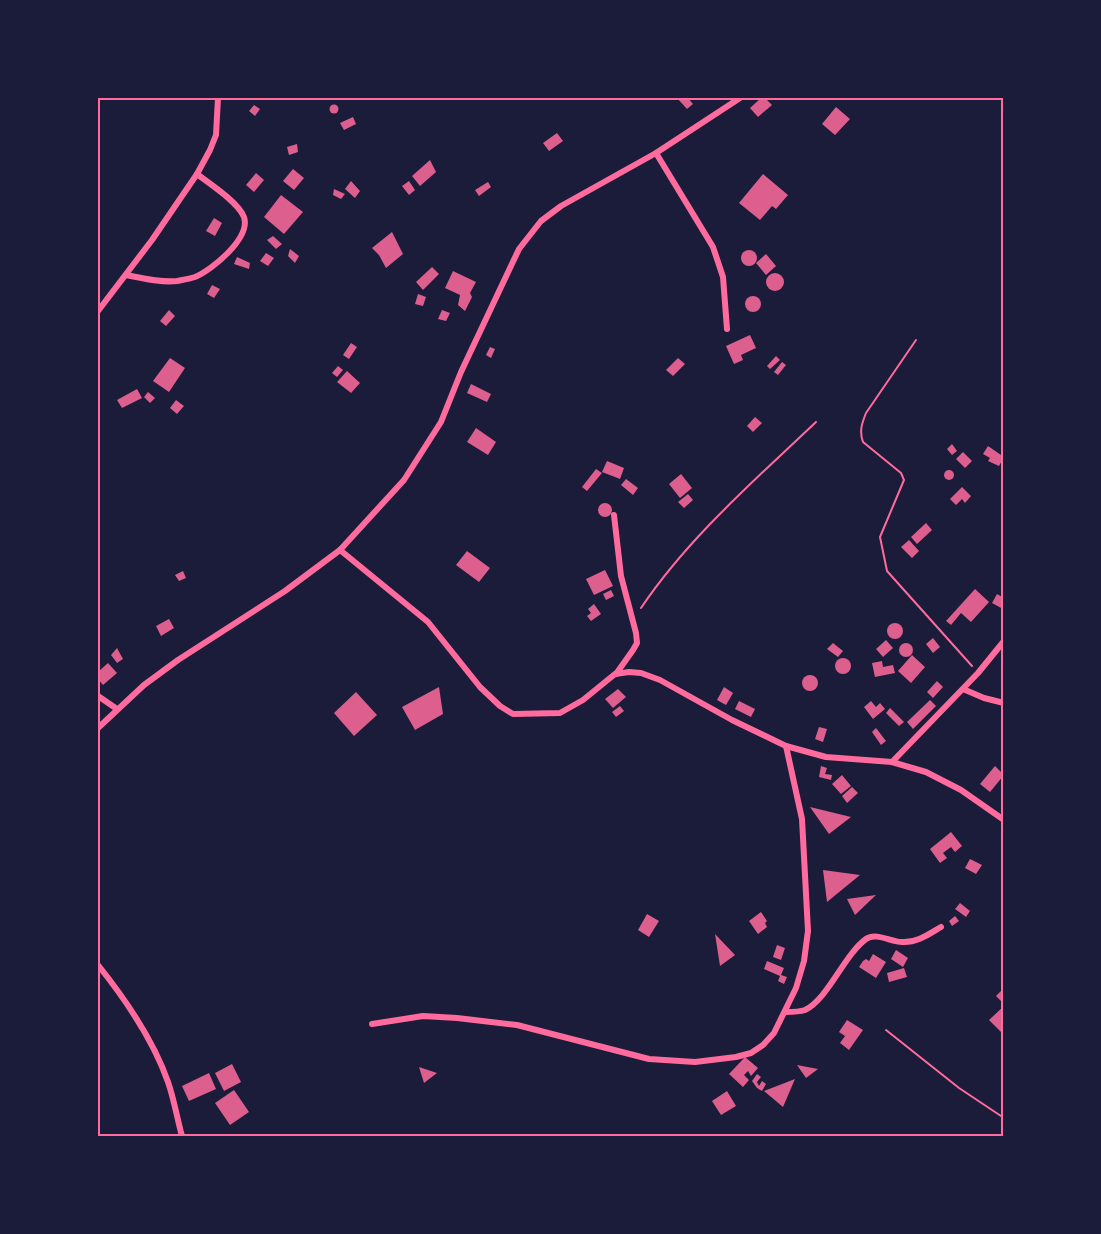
<svg xmlns="http://www.w3.org/2000/svg" width="1101" height="1234" font-family="'Sofia Sans Condensed',sans-serif">
<style>
.building{fill:#dd5f8e}
.lines{fill:none;stroke-linecap:round;stroke-linejoin:round}
.path{stroke:#ff6b9d;stroke-width:2}
.minor{stroke:#ff6b9d;stroke-width:6}
.neatline{fill:none;stroke:#ff6b9d;stroke-width:2}
</style>
<rect width="100%" height="100%" fill="#1b1b3a"/>
<g class="building">
<path d="M677,98H688L693,104L687,109Z"/>
<path d="M761,98H765L772,105L758,117L750,108Z"/>
<circle cx="334" cy="109" r="4.5"/>
<path d="M254,105L260,109L255,116L249,111Z"/>
<path d="M836,107L850,119L835,135L822,124Z"/>
<path d="M353,117L356,124L344,130L340,123Z"/>
<path d="M557,133L563,141L549,151L543,143Z"/>
<path d="M297,144L298,152L289,155L287,147Z"/>
<path d="M430,160L436,172L420,186L412,176Z"/>
<path d="M293,169L304,178L294,190L283,181Z"/>
<path d="M256,173L264,180L254,192L246,185Z"/>
<path d="M763,174L788,195L776,209L772,206L760,220L739,203Z"/>
<path d="M351,181L360,191L355,198L345,189Z"/>
<path d="M409,181L415,190L409,195L402,186Z"/>
<path d="M488,182L491,187L479,196L475,190Z"/>
<path d="M334,189L345,194L341,199L333,195Z"/>
<path d="M281,195L303,212L284,234L264,217Z"/>
<path d="M214,218L222,223L215,236L206,231Z"/>
<path d="M392,232L403,254L386,268L379,255L372,248Z"/>
<path d="M273,236L282,244L276,249L267,240Z"/>
<path d="M290,249L299,256L295,263L288,256Z"/>
<circle cx="749" cy="258" r="8"/>
<path d="M266,253L274,258L268,266L260,261Z"/>
<path d="M766,254L776,266L766,275L756,263Z"/>
<path d="M237,257L250,263L249,269L234,264Z"/>
<path d="M432,267L439,274L423,290L416,282Z"/>
<path d="M453,271L476,282L470,293L472,297L465,311L458,305L460,295L445,288Z"/>
<circle cx="775" cy="282" r="9"/>
<path d="M212,285L220,289L214,298L207,294Z"/>
<path d="M418,294L426,297L423,306L415,304Z"/>
<circle cx="753" cy="304" r="8"/>
<path d="M169,310L175,316L166,326L160,321Z"/>
<path d="M442,310L450,313L446,321L438,319Z"/>
<path d="M750,335L756,348L741,355L743,360L734,364L726,346Z"/>
<path d="M351,343L357,347L349,359L343,355Z"/>
<path d="M490,347L495,349L491,358L486,355Z"/>
<path d="M776,356L780,360L770,369L767,366Z"/>
<path d="M170,358L185,368L169,392L153,381Z"/>
<path d="M678,358L685,364L673,376L666,370Z"/>
<path d="M782,362L786,365L778,375L774,372Z"/>
<path d="M338,366L343,370L337,377L332,373Z"/>
<path d="M347,371L360,383L351,393L337,382Z"/>
<path d="M471,384L491,394L487,402L467,393Z"/>
<path d="M137,389L142,398L122,408L117,400Z"/>
<path d="M148,392L155,398L150,403L144,397Z"/>
<path d="M176,400L184,406L177,414L170,408Z"/>
<path d="M755,417L762,423L753,432L747,426Z"/>
<path d="M476,428L496,442L488,455L467,442Z"/>
<path d="M952,444L957,451L952,455L947,449Z"/>
<path d="M988,446L1004,457L999,466L988,461L990,458L983,454Z"/>
<path d="M963,452L972,461L965,468L956,459Z"/>
<path d="M607,461L624,468L620,479L602,472Z"/>
<path d="M596,469L602,473L587,491L582,487Z"/>
<circle cx="949" cy="475" r="5"/>
<path d="M681,474L692,488L680,498L669,484Z"/>
<path d="M626,479L638,488L633,495L621,485Z"/>
<path d="M962,487L971,496L965,503L962,499L956,505L950,499Z"/>
<path d="M688,494L693,500L684,508L678,502Z"/>
<circle cx="605" cy="510" r="7"/>
<path d="M926,523L932,530L917,544L911,537Z"/>
<path d="M909,540L919,551L912,558L901,547Z"/>
<path d="M467,551L490,568L479,582L456,565Z"/>
<path d="M605,570L613,586L594,595L586,579Z"/>
<path d="M183,571L186,578L179,581L175,575Z"/>
<path d="M975,589L989,602L971,622L961,613L951,625L946,621Z"/>
<path d="M611,590L614,596L606,600L603,594Z"/>
<path d="M997,594L1004,598L1003,609L992,603Z"/>
<path d="M594,604L601,614L591,621L587,616L591,613L588,609Z"/>
<path d="M169,619L174,628L161,636L156,626Z"/>
<circle cx="895" cy="631" r="8"/>
<path d="M933,638L940,647L933,653L926,644Z"/>
<path d="M886,640L893,648L883,657L876,649Z"/>
<circle cx="906" cy="650" r="7"/>
<path d="M833,643L843,651L838,657L827,649Z"/>
<path d="M117,648L123,659L117,663L111,655Z"/>
<path d="M912,655L925,667L911,683L898,671Z"/>
<circle cx="843" cy="666" r="8"/>
<path d="M882,661L883,667L893,665L895,673L875,677L872,663Z"/>
<path d="M108,663L117,673L103,685L98,679V672Z"/>
<circle cx="810" cy="683" r="8"/>
<path d="M937,681L943,687L933,698L927,692Z"/>
<path d="M439,687L443,714L415,730L402,707Z"/>
<path d="M724,687L733,693L726,705L717,700Z"/>
<path d="M618,689L626,697L613,708L605,699Z"/>
<path d="M356,692L377,715L354,736L334,713Z"/>
<path d="M930,700L936,706L913,729L907,722Z"/>
<path d="M739,701L755,709L751,717L735,709Z"/>
<path d="M871,701L876,707L880,703L885,709L873,719L864,707Z"/>
<path d="M620,706L624,711L616,717L612,712Z"/>
<path d="M890,708L904,722L899,726L886,713Z"/>
<path d="M819,727L827,729L823,742L815,739Z"/>
<path d="M876,728L886,741L881,745L872,732Z"/>
<path d="M821,766L827,768L825,774L832,775L831,780L819,777Z"/>
<path d="M995,766L1004,775L990,792L980,784Z"/>
<path d="M842,775L851,786L841,794L832,784Z"/>
<path d="M852,787L858,793L847,803L842,796Z"/>
<path d="M810,807L851,817L829,834Z"/>
<path d="M951,832L962,846L955,852L951,847L943,853L947,858L940,863L930,849Z"/>
<path d="M970,859L982,865L976,874L965,868Z"/>
<path d="M823,870L860,875L827,902Z"/>
<path d="M876,895L855,915L847,899Z"/>
<path d="M960,903L970,911L966,917L955,909Z"/>
<path d="M761,912L767,921L765,923L767,927L758,934L749,921Z"/>
<path d="M647,914L659,921L649,937L638,930Z"/>
<path d="M955,916L959,921L952,926L949,921Z"/>
<path d="M715,934L735,955L720,966Z"/>
<path d="M777,945L785,948L781,960L773,957Z"/>
<path d="M896,950L908,958L903,967L891,959Z"/>
<path d="M873,954L886,962L876,978L859,967L863,961L866,959L869,961Z"/>
<path d="M767,961L784,968L781,975L787,977L784,984L778,981L780,976L764,969Z"/>
<path d="M904,968L907,977L889,982L887,973Z"/>
<path d="M1004,988V1004L996,996Z"/>
<path d="M1004,1006V1035L989,1020Z"/>
<path d="M847,1020L863,1030L849,1050L840,1043L845,1036L839,1032Z"/>
<path d="M745,1057L758,1068L751,1076L748,1071L744,1075L749,1080L743,1087L729,1074Z"/>
<path d="M232,1064L241,1082L224,1091L215,1073Z"/>
<path d="M797,1065L818,1069L806,1078Z"/>
<path d="M419,1067L437,1073L424,1083Z"/>
<path d="M209,1073L216,1089L189,1101L182,1086Z"/>
<path d="M757,1074L761,1077L757,1082L759,1086L762,1081L766,1084L762,1091L757,1088L752,1081Z"/>
<path d="M795,1079L783,1107L764,1091Z"/>
<path d="M234,1090L249,1112L230,1125L215,1103Z"/>
<path d="M727,1091L736,1106L721,1115L712,1101Z"/>
<path d="M459,1134L454,1136H431V1135Z"/>
</g>
<g class="lines">
<g class="path">
<path d="M916,340L866,413C862,423 859,431 863,442L901,473L904,480L880,537L887,571L972,666"/>
<path d="M641,608C688,538 755,480 816,422"/>
<path d="M886,1030L959,1088L1004,1118"/>
</g>
<g class="minor">
<path d="M656,153L713,247L723,277L727,329"/>
<path d="M126,275C142,278 161,283 177,281C182,280 189,279 195,277C212,270 251,238 244,217C238,202 210,184 197,174"/>
<path d="M98,311L152,240L197,174L210,150L216,135L218,98"/>
<path d="M614,515L621,576L636,633L637,643L633,650L616,674"/>
<path d="M340,550L428,622L480,687L500,706L513,714L560,713L583,700L615,674L629,672L641,673L660,680L732,720L786,746L826,757L892,762L926,772L961,790L1004,820"/>
<path d="M963,689L984,698L1004,703"/>
<path d="M98,696L117,709"/>
<path d="M98,728L144,685L178,660L285,591L340,550L404,480L441,422L461,372L519,249L541,221L561,206L656,153L740,98"/>
<path d="M892,762L978,673L1004,641"/>
<path d="M98,965C126,1000 153,1039 168,1082C174,1099 177,1118 182,1136"/>
<path d="M786,1012C792,1012 799,1012 805,1010C828,999 844,955 866,939C876,932 891,942 902,942C917,943 929,934 941,927"/>
<path d="M372,1024L423,1016L457,1018L517,1025L649,1059L695,1062L736,1057L751,1053L763,1045L774,1033L796,988L804,961L808,931L802,819L786,746"/>
</g>
</g>
<rect width="1101" height="1234" fill="none" stroke="#1b1b3a" stroke-width="198"/>
<rect x="99" y="99" width="903" height="1036" class="neatline"/>
</svg>
